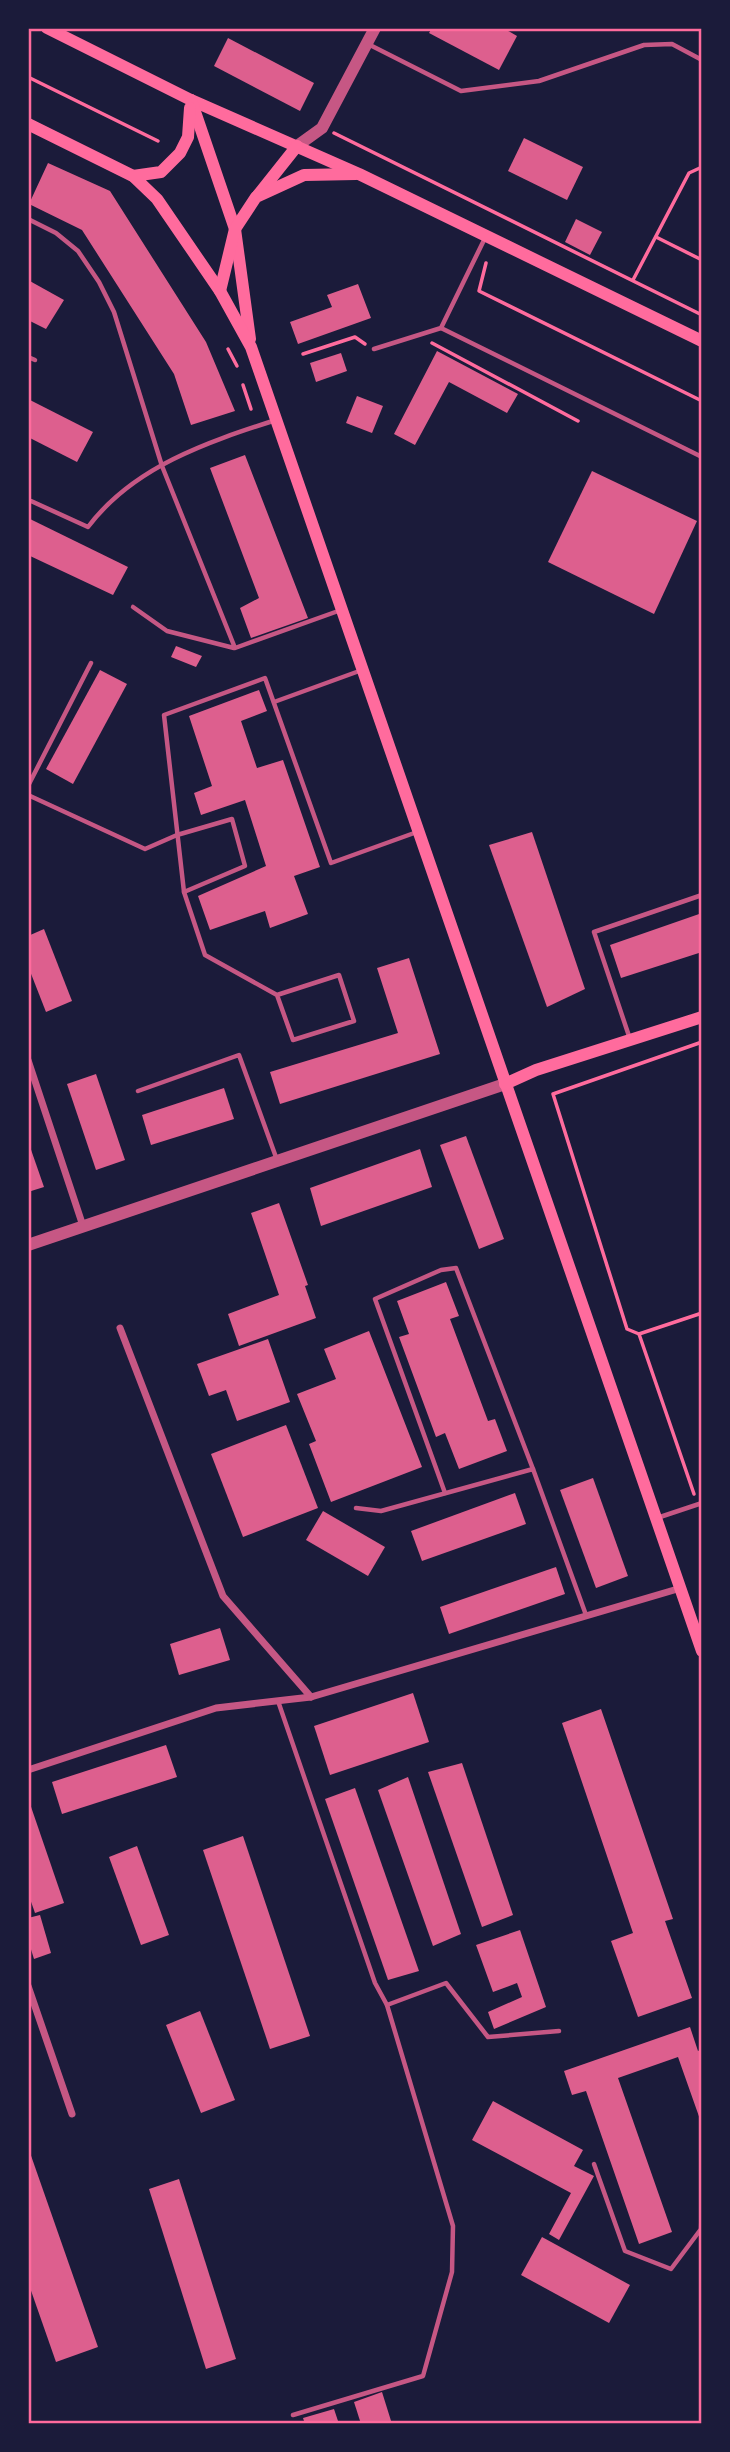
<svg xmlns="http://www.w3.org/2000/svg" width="730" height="2452" font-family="Overpass,sans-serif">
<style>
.building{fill:#dd5f8e}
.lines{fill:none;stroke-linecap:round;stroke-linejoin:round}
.path{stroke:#ff6b9d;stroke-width:3.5}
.service{stroke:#c65784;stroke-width:4.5}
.minor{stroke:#c65784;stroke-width:7}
.tertiary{stroke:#c65784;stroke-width:12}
.secondary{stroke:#ff6b9d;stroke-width:12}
.neatline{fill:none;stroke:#ff6b9d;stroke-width:2.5}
</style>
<rect width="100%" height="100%" fill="#1b1b3a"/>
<g class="building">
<path d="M432,28H503L517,36L499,70L429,33Z"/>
<path d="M228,38L314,83L300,111L214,66Z"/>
<path d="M524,138L583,167L567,200L508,171Z"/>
<path d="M48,163L110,191L206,342L235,411L191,425L174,374L82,230L29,204Z"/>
<path d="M576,219L602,232L590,255L565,242Z"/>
<path d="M28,280L64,300L46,329L28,320Z"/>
<path d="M358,284L371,318L298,344L290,322L332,307L327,295Z"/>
<path d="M437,351L518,394L507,413L449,382L415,445L394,434Z"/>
<path d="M341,353L347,371L316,382L310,363Z"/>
<path d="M357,396L383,406L372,433L346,423Z"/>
<path d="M28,399L93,432L77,462L28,437Z"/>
<path d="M245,455L308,618L251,638L240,608L259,598L210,468Z"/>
<path d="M592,471L697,521L654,614L548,562Z"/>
<path d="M28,518L128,567L113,595L28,555Z"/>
<path d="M176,646L202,656L196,667L171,657Z"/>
<path d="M100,670L127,684L73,784L46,769Z"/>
<path d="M259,690L267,711L241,721L257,768L283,760L320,867L294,876L308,914L270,928L265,911L210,930L198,896L266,866L245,800L201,815L194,793L212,786L189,716Z"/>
<path d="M532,832L585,989L547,1007L489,845Z"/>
<path d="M702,913V952L621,978L610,945Z"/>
<path d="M44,929L72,1001L46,1012L28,966V936Z"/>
<path d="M409,958L440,1054L280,1104L270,1072L398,1033L377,968Z"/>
<path d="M96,1074L125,1160L96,1170L67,1084Z"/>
<path d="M224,1088L234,1119L151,1145L142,1115Z"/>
<path d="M466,1136L504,1239L479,1249L440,1145Z"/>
<path d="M28,1141L44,1187L28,1192Z"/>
<path d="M420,1149L432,1187L321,1226L310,1188Z"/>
<path d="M279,1203L308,1285L305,1286L316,1318L239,1346L228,1314L279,1295L251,1213Z"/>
<path d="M446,1282L459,1316L450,1319L488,1421L495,1419L507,1451L459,1469L445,1433L436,1437L399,1337L409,1334L397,1301Z"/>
<path d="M369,1331L422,1467L331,1502L309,1444L316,1441L297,1394L336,1379L324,1349Z"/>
<path d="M268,1339L290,1402L237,1421L226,1390L209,1396L197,1364Z"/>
<path d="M286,1425L318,1508L243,1537L211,1454Z"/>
<path d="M593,1478L628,1576L596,1588L560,1490Z"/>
<path d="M515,1493L526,1524L422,1561L411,1531Z"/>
<path d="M323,1511L385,1547L368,1576L306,1540Z"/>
<path d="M556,1567L565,1594L449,1634L440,1607Z"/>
<path d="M220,1628L230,1660L179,1675L170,1644Z"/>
<path d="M413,1693L429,1742L330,1775L314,1726Z"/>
<path d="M601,1709L673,1919L665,1921L692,1998L638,2017L611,1941L633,1933L562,1723Z"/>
<path d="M166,1745L177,1777L62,1814L52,1782Z"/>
<path d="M462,1763L513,1915L482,1927L428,1772Z"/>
<path d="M408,1777L461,1934L433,1946L378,1790Z"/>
<path d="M355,1788L419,1971L388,1980L325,1799Z"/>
<path d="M28,1798L64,1903L35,1913L28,1893Z"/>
<path d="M243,1836L310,2036L270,2049L203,1850Z"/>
<path d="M137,1846L169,1935L141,1945L109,1857Z"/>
<path d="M40,1915L51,1953L34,1959L28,1940V1918Z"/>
<path d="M520,1930L546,2007L494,2029L488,2012L522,1997L517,1983L493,1992L476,1945Z"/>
<path d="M200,2011L235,2100L201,2113L166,2025Z"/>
<path d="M690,2027L698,2051L702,2049V2125L678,2057L618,2078L672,2232L639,2244L586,2091L572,2095L564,2071Z"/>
<path d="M493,2101L583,2150L574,2166L594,2176L559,2240L549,2234L571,2193L472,2140Z"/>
<path d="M28,2147L98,2347L56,2362L28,2282Z"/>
<path d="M179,2179L236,2359L206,2369L149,2189Z"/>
<path d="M542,2237L630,2285L609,2323L521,2275Z"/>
<path d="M382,2392L392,2424H361L354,2402Z"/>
<path d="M334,2409L339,2424H305L303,2418Z"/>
</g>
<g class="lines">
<g class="path">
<path d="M28,77L158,141"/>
<path d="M334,133L702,315"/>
<path d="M656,237L702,260"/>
<path d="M486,263L479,291L702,401"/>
<path d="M633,280L689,173L702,167"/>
<path d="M432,343L578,421"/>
<path d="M228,349L237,366"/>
<path d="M303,354L355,337L365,344"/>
<path d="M243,385L251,409"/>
<path d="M639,1334L627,1329L553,1094L702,1042"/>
<path d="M694,1494L639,1334L702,1313"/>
</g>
<g class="service">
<path d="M368,44L461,91L539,81L644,45L672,44L702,60"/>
<path d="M28,219L56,233L78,251L99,282L114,312L162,466L235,648L341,610"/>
<path d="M441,328L702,457"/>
<path d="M374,349L441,328L485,238"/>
<path d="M28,357L35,360"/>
<path d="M31,501L88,527C133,467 207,442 276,420"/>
<path d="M133,607L167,631L234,648"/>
<path d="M274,702L362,670"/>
<path d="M28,786L91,663"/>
<path d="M28,795L145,849L177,835L232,819L245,866L184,892"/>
<path d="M277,995L339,975L354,1021L293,1040L277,995L205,955L184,892L164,715L265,678L331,863L417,832"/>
<path d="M630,1039L594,932L702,895"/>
<path d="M138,1091L239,1055L277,1160"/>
<path d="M445,1493L375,1299L441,1270L456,1268L533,1469"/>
<path d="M356,1508L381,1511L533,1469L586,1615"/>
<path d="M657,1518L702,1503"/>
<path d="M278,1701L375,1983L387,2005L453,2226L452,2272L423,2376L293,2415"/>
<path d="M387,2005L446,1983L488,2037L559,2031"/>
<path d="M594,2164L625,2251L671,2269L701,2229L702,2202"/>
</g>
<g class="minor">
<path d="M28,1060L83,1226"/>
<path d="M120,1328L223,1596L311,1697"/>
<path d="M28,1770L216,1708L311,1697L681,1588"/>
<path d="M28,1986L72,2114"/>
</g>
<g class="tertiary">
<path d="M297,146L322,128L375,28"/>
<path d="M28,1245L505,1084"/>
</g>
<g class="secondary">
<path d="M47,28L191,100L359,174L702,341"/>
<path d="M191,100L235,229L250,339"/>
<path d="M28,124L133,176L157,199L220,291L251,347L702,1651"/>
<path d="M133,176L161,172L180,153L188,137L190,108"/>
<path d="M258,195L297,146"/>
<path d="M220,291L235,229L256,197L304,175L356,174"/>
<path d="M505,1084L536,1070L702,1017"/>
</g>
</g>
<rect width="730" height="2452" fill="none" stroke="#1b1b3a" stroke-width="60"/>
<rect x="30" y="30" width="670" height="2392" class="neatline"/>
</svg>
